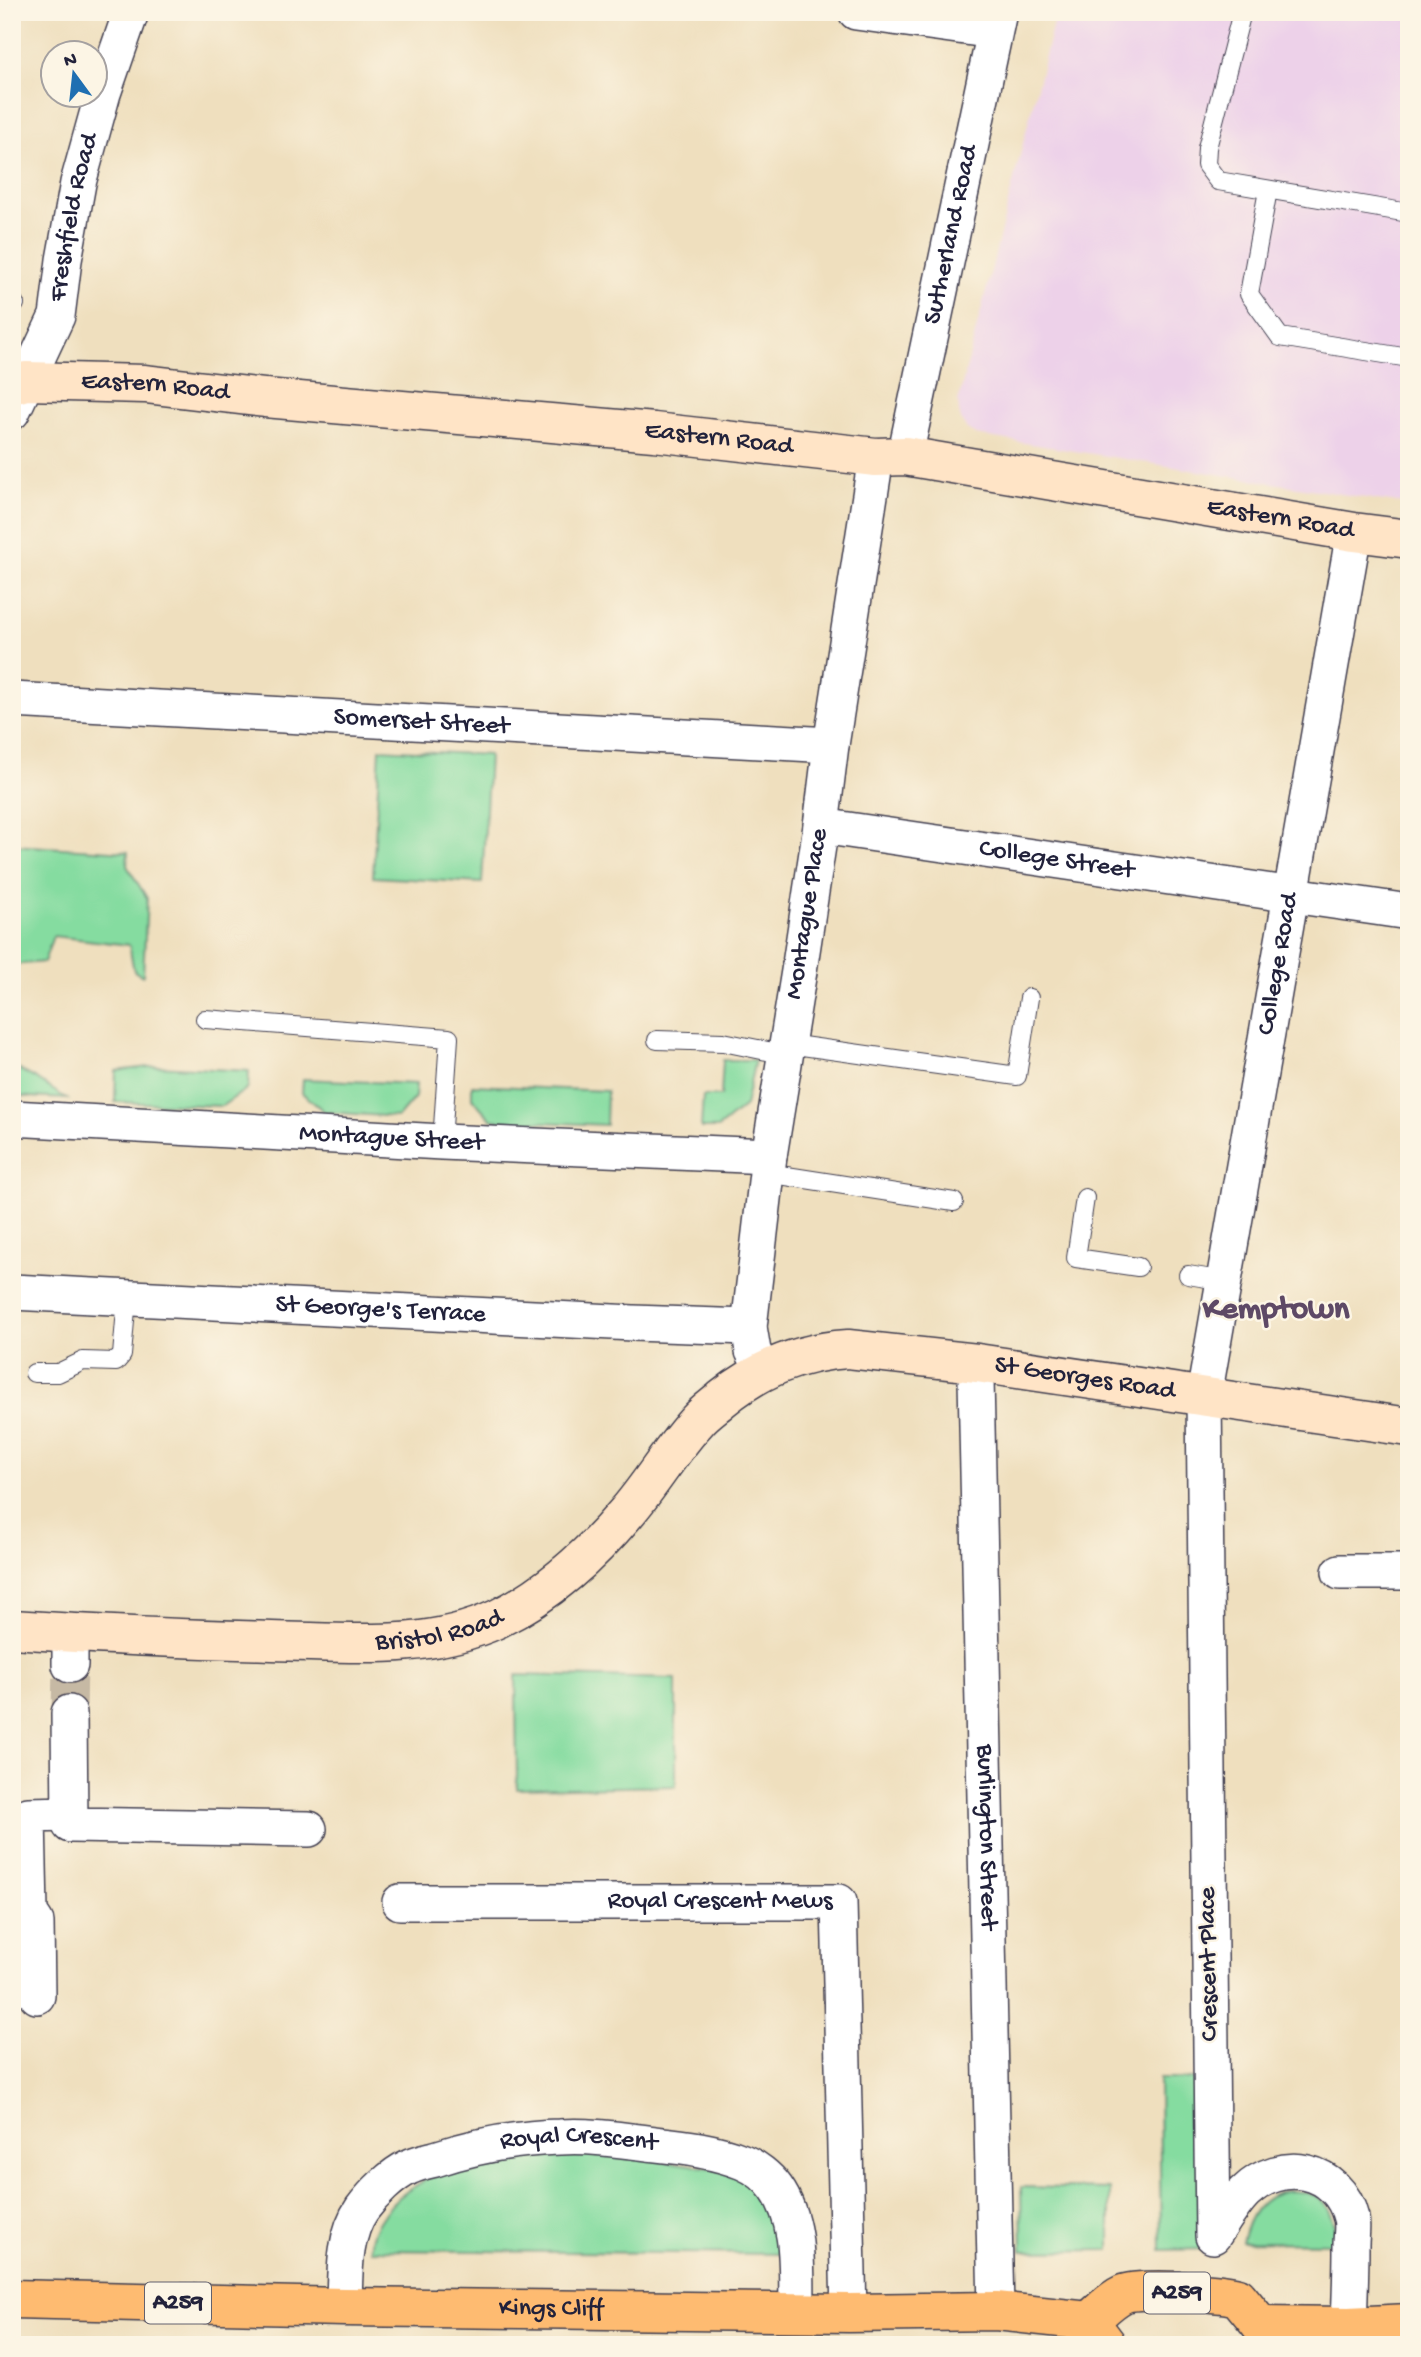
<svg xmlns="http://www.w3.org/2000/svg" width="1421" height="2357" font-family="'Gochi Hand',sans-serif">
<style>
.built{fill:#edd1e9}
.green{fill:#85dca0;stroke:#547f6e;stroke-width:2}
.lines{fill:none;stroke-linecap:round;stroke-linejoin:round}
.street-tunnel{stroke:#c6b9a4;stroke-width:35;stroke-dasharray:35 18;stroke-linecap:butt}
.lane-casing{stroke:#413e4f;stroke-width:20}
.street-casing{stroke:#413e4f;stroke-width:38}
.secondary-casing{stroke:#413e4f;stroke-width:41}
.primary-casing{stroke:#413e4f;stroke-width:41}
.lane{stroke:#fff;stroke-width:18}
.street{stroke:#fff;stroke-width:35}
.secondary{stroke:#ffe4c6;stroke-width:38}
.primary{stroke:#febb71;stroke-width:38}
.labels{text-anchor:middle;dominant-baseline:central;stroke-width:5;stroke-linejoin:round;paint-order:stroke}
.shield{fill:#fcf5e5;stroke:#63616e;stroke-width:2}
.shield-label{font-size:24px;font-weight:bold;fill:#22223b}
.street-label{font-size:26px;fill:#22223b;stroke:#fcf5e5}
.district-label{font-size:33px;font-weight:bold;fill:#5e4966;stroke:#fcf5e5}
</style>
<rect width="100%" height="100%" fill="#fcf5e5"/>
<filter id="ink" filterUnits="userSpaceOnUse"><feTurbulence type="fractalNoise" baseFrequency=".0143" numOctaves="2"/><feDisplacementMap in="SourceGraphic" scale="14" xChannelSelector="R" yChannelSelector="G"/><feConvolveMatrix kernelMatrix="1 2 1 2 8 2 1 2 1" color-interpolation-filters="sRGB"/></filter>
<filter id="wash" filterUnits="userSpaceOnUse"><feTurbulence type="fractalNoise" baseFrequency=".00686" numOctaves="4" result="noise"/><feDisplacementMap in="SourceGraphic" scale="28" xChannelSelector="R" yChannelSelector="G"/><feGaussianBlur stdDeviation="1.57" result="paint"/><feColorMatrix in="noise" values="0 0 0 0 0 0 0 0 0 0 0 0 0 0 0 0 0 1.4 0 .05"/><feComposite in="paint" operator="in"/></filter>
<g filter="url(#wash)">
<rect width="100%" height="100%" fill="#efdfbe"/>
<path class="built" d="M1056,12H1409V505L976,435L966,428L960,418L958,402Z"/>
<g class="green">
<path d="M380,749L489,755L482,883L373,877Z"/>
<path d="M12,845L128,852L127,866L147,898L143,976L134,971L129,945L53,936L44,962L12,965Z"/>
<path d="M723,1060H755L745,1106L718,1128H701L703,1096H721Z"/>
<path d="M12,1066L35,1078L67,1099L12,1096Z"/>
<path d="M157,1066L249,1071L248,1088L222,1106L115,1102L116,1071Z"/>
<path d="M303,1079L416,1084L415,1097L398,1117L325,1112L302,1093Z"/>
<path d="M472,1085L607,1091L606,1125L492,1120L472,1098Z"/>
<path d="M516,1675L676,1679V1786L517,1789Z"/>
<path d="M1159,2079H1205L1208,2249L1161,2250Z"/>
<path d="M580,2149L739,2172L772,2209L784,2254L371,2250C370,2238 373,2231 380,2220C416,2159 517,2158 580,2149Z"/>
<path d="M1021,2187L1110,2189V2250L1022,2251Z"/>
<path d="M1288,2191C1328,2191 1331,2211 1340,2243L1242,2242C1248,2216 1260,2195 1288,2191Z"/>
</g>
</g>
<g filter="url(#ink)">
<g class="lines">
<path class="street-tunnel" d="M69,1713L70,1665"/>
<defs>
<g id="lane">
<path d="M1242,12L1207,148L1206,165L1218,181L1409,213"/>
<path d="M1268,190L1249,294L1280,337L1409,358"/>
<path d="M12,300L15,304"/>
<path d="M205,1019L449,1038L442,1142"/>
<path d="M657,1040L723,1042L787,1055"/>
<path d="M788,1044L1017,1076L1029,998"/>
<path d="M767,1173L954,1202"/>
<path d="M1085,1198L1076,1258L1138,1267"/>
<path d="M1188,1275L1225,1281"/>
<path d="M34,1373H58L83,1361L116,1362L122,1355L127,1298"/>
</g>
<g id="street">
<path d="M856,12L994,31"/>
<path id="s1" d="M12,412L57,316L64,260L78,183L103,93L131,12"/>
<path id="s2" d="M905,456L999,12"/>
<path id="s3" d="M12,700L831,745"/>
<path id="s4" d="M821,826L1409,912"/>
<path id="s5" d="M12,1118L442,1142L769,1156"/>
<path id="s6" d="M12,1292L633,1323L749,1327"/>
<path id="s7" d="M977,1363L976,1379L996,2311"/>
<path id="s8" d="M763,1371L753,1351L749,1327L769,1156L799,971L821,826L831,745L876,457"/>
<path d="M1340,1572H1409"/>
<path d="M70,1665V1633"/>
<path d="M69,1713L70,1825L309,1829"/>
<path id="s9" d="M400,1902H839L849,2313"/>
<path d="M37,1996L36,1922L30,1913L28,1815L70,1814"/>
<path id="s10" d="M344,2307C345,2276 343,2236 362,2209C373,2194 392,2175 409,2167C417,2163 427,2161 435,2159C475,2146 517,2138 560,2137C591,2135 623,2140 655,2144C684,2147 716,2151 743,2162C755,2167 768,2177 776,2188C801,2223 796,2271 797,2312"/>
<path id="s11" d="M1349,2326C1350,2299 1351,2272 1351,2245C1351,2236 1353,2226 1351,2218C1338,2167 1281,2157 1245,2192C1233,2204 1223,2222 1213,2236L1204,1396L1354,532"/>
</g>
<g id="secondary">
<path id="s12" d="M12,385L26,381L145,384L265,398L654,432L876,457L905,456L1354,532L1409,539"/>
<path id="s13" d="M12,1629C99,1635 185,1639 272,1641C347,1642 426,1652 497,1619C549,1594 590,1556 627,1512C652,1483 672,1448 698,1420C705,1412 714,1406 722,1399C760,1368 800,1352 848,1349L977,1363L1409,1427"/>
</g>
<g id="primary">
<path id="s14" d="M12,2299L344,2307L849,2313L996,2311L1089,2321L1107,2345"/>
<path d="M1089,2321C1100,2312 1110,2300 1123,2294C1139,2287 1220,2292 1238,2297L1261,2325"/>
<path d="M1261,2325L1349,2326L1409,2323"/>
</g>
</defs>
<use href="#lane" class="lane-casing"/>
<use href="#street" class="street-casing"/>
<use href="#secondary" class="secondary-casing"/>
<use href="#primary" class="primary-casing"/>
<use href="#lane" class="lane"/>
<use href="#street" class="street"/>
<use href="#secondary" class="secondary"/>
<use href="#primary" class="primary"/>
</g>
</g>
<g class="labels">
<g class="shield">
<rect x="1144" y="2272.5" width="66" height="41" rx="5"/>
<rect x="145" y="2282.5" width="66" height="41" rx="5"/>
</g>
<g class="shield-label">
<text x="1177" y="2293">A259</text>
<text x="178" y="2303">A259</text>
</g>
<g class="street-label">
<text stroke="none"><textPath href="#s1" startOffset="206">Freshfield Road</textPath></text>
<text stroke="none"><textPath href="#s2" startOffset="226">Sutherland Road</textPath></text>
<text stroke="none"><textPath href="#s12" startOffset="144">Eastern Road</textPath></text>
<text stroke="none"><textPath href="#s12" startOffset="710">Eastern Road</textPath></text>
<text stroke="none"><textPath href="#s12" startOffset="1278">Eastern Road</textPath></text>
<text stroke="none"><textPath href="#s3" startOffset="410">Somerset Street</textPath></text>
<text stroke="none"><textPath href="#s4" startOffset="238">College Street</textPath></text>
<text stroke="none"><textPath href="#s8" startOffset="464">Montague Place</textPath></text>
<text stroke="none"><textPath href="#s11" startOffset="1575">College Road</textPath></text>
<text stroke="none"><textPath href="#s5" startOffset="380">Montague Street</textPath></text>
<text stroke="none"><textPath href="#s6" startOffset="369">St George's Terrace</textPath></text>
<text stroke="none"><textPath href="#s13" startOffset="1183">St Georges Road</textPath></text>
<text stroke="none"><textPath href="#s13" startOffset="429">Bristol Road</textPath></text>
<text stroke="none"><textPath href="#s7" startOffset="474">Burlington Street</textPath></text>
<text stroke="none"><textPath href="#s9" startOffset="320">Royal Crescent Mews</textPath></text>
<text transform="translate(1210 1964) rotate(-91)">Crescent Place</text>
<text stroke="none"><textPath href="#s10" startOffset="338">Royal Crescent</textPath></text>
<text stroke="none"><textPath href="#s14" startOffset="539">Kings Cliff</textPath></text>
</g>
<g class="district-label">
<text x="1276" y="1311">Kemptown</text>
</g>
</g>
<rect width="1421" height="2357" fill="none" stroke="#fcf5e5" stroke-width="42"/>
<g transform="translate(74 74) rotate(345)"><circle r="33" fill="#fcf5e5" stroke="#a5a1a1" stroke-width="2"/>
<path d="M0-5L12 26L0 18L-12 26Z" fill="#1f6fb2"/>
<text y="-10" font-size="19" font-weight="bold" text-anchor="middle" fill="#22223b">N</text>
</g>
</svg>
